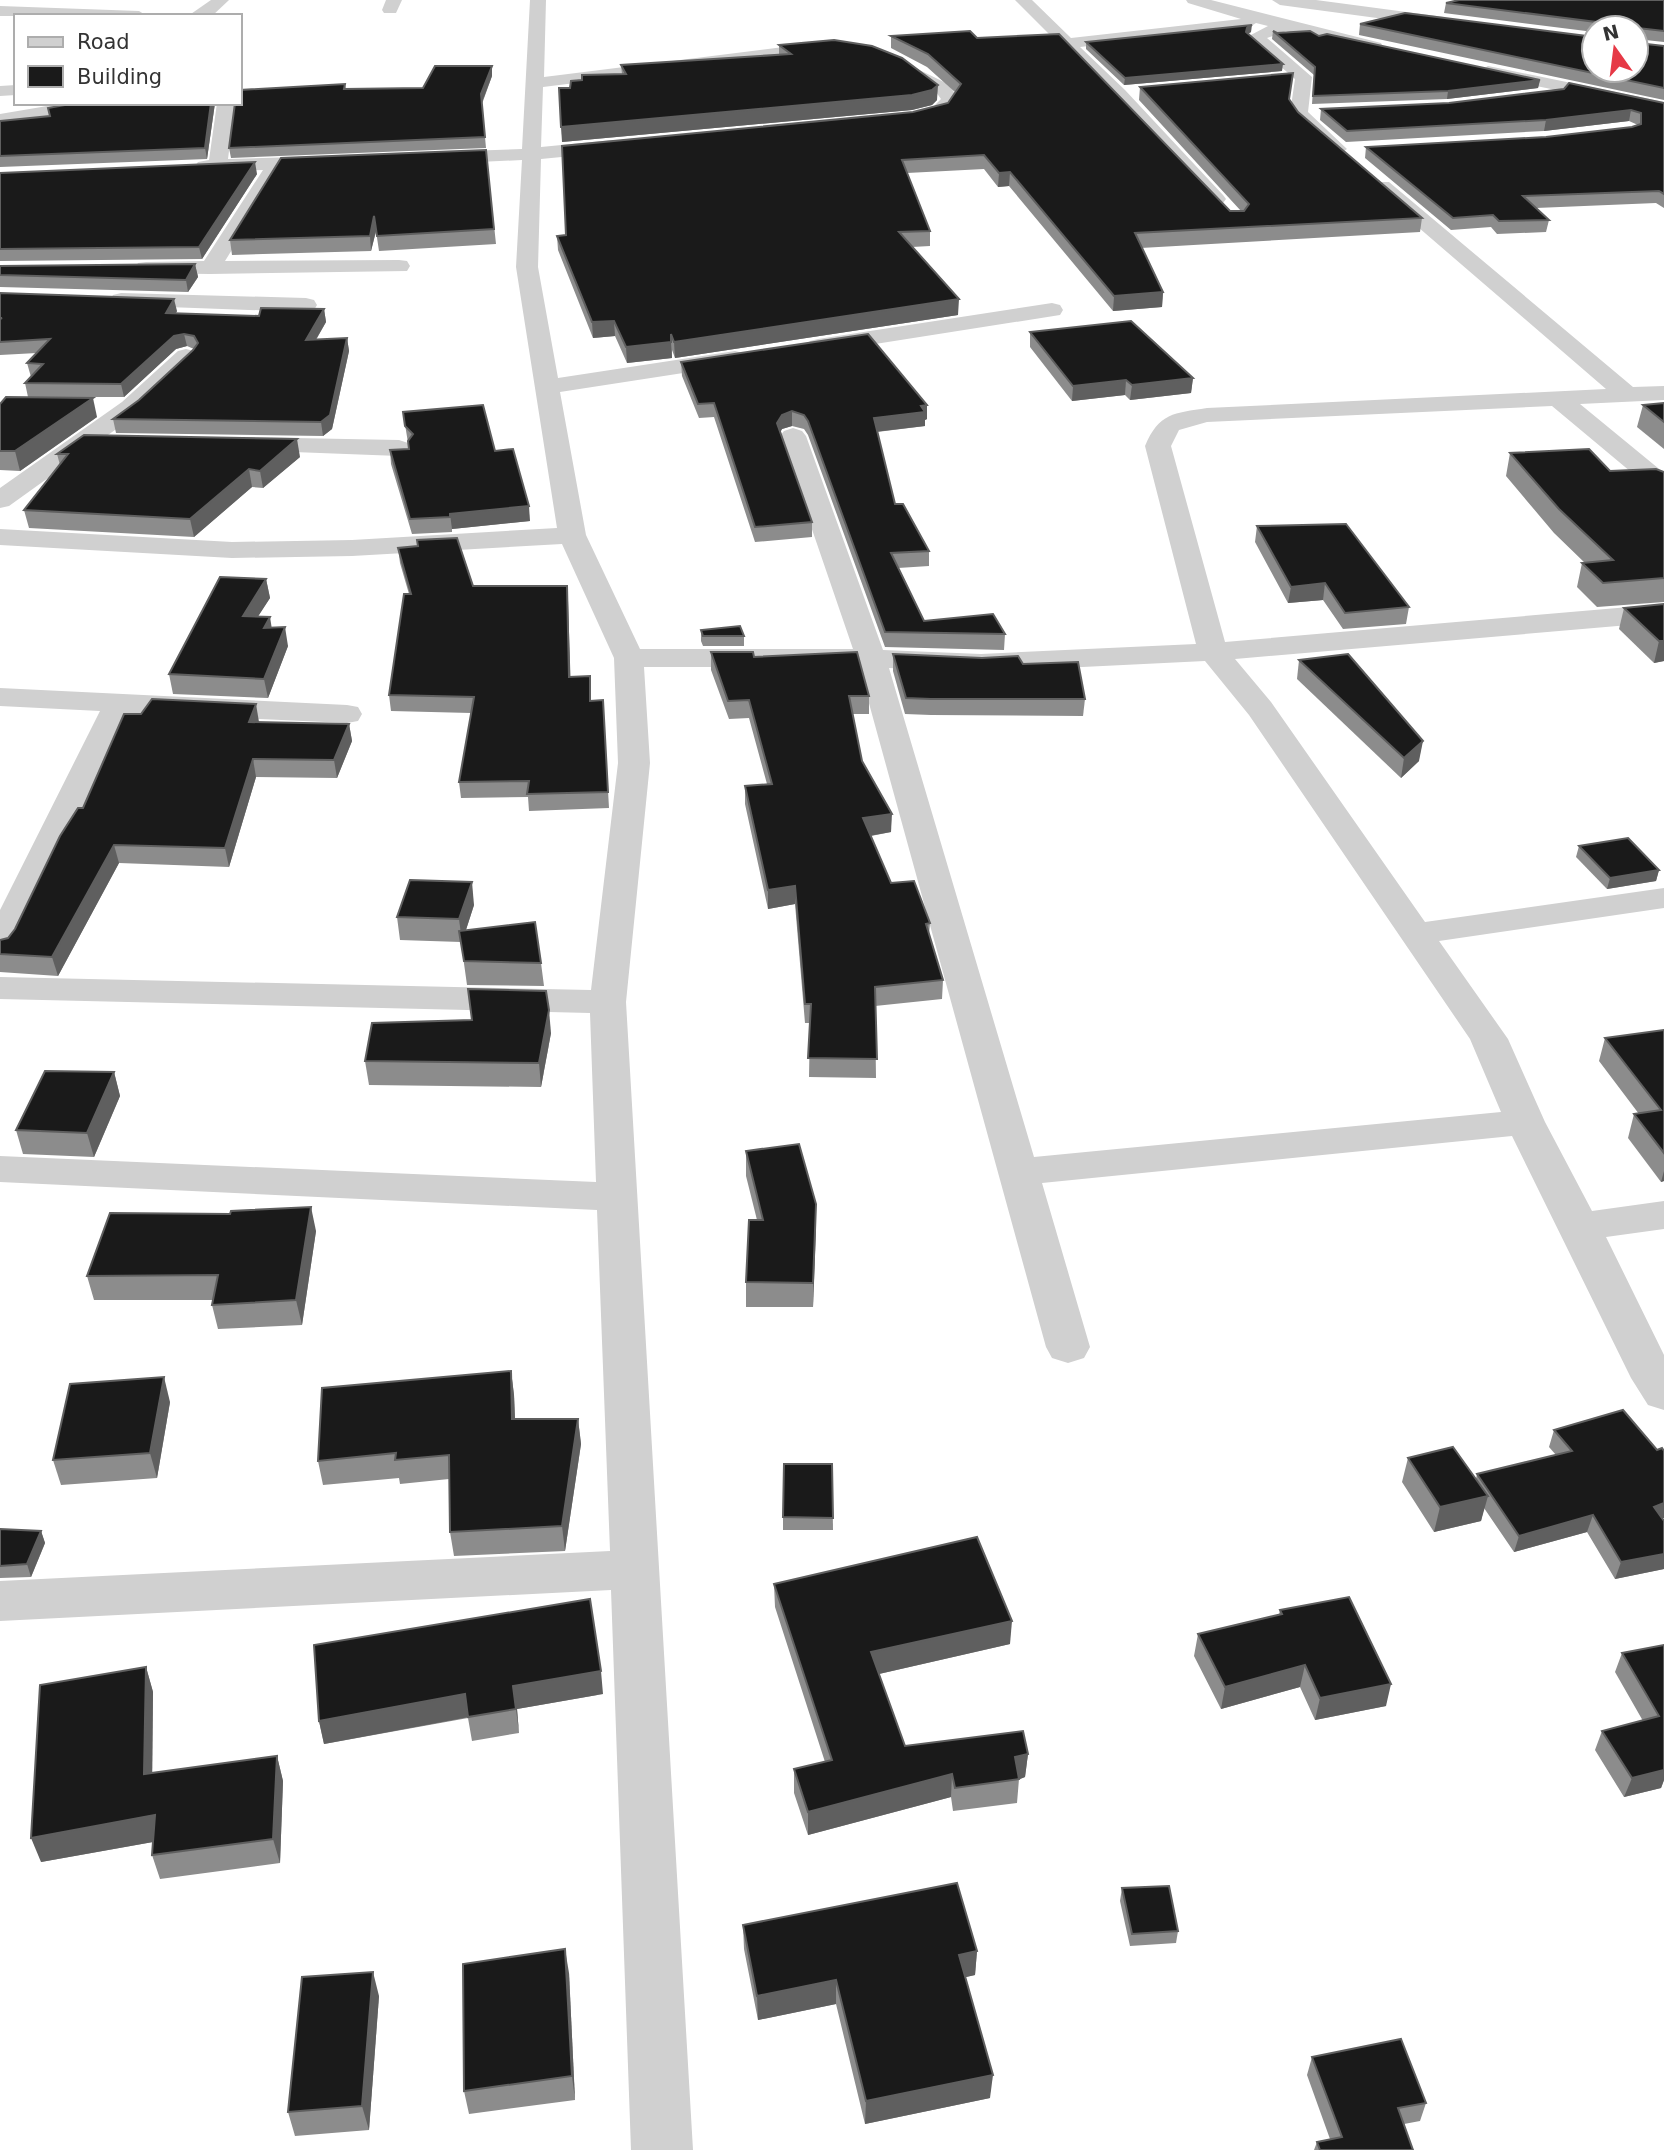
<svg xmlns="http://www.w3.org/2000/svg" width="1664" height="2150" font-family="'DejaVu Sans',sans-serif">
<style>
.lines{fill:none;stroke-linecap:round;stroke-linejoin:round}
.minor{fill:#d0d0d0;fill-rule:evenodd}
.wall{fill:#8c8c8c}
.shaded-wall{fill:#5f5f5f}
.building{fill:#1a1a1a;stroke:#5f5f5f;stroke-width:2}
</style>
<rect width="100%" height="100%" fill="#fff"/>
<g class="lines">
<g class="minor">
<path d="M211,0H229L212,16H188Z"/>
<path d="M386,0H402L396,13H384L382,10Z"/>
<path d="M530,0H546L544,77L831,41L839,46L831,51L543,87L541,147L613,140L622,146L613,152L541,159L538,267L558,378L735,351L743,353L747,358L743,363L735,365L560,392L586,535L640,649H853L780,436L784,431L793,428L802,431L806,436L883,650L981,654L1196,644L1145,446C1159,413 1174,413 1207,408L1606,389L1375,190L1372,186L1375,182H1389L1633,387L1664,386V400L1580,404L1664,473V494L1655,492L1552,406L1207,422L1179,430L1171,446L1225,642L1664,604V622L1235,659L1271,702L1425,922L1664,888V908L1439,941L1508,1039L1545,1122L1592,1211L1664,1201V1229L1606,1237L1664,1355V1410L1648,1405L1631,1378L1512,1136L1042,1183L1090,1347L1084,1358L1068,1363L1052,1358L1046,1347L859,667H644L650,763L626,1002L693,2150H631L611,1590L0,1621V1581L610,1551L597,1210L0,1182V1156L596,1182L590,1013L0,999V977L591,990L618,763L614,658L562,544L352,556L232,558L0,545V529L232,542L352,540L557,528L516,267L522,160L436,164L426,158L436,152L522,149ZM1205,661L1249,715L1470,1039L1501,1112L1034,1157L889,668L981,672Z"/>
<path d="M1015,0H1032L1071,38L1241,19L1188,3L1186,0H1211L1381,43L1383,47L1375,52L1286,31L1267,38L1312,77L1308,112L1347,149L1338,155L1331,153L1293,117L1290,113L1295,79L1247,37L1268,26L1256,23L1248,28L1080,47L1125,90L1223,195L1226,199L1223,203H1209L1113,98Z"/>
<path d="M1272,0H1316L1444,17L1452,22L1444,27L1280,5Z"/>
<path d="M0,6L139,11L147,16H0Z"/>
<path d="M891,56L948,84L959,99C948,121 917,129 894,123L891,119L894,115L930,110L941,99L936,92L885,65L882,61Z"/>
<path d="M1488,66L1664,102V112L1482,75L1479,71Z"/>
<path d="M16,85V95L0,96V86Z"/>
<path d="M65,103H109L100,108L0,124V114Z"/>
<path d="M217,103H235L228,159L330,156L340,162L330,168L282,169L225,261L399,260L407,261L410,266L407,271L210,274L138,273L135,268L138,263L146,262L204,261L263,170L205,172L195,166L198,162L209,160Z"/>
<path d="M121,293L306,298L314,300L317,305L314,310L306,312L113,305L110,300L113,295Z"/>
<path d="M1052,303L1060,305L1063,310L1060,315L818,353L810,351L806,346L810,341L818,339Z"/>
<path d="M186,349L194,351L198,356L194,361L140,412L9,506L0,508V488L122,402L178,351Z"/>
<path d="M247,437L399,440L408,443L412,448L408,453L399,456L238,450L234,445L238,440Z"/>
<path d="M0,688L347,705L358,707L362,714L358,721L347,723L130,713L18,946L13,954L0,957V910L100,711L0,706Z"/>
</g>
</g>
<g class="wall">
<path d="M1664,0V42L1636,39V28H1594V32L1444,13L1446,3Z"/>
<path d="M1360,24L1638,43L1664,46V100L1359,35Z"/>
<path d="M1273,31L1277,33L1319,36L1540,80L1538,88L1447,99L1312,104L1314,75L1272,39Z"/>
<path d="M1251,32L1248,34L1282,71L1124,85L1086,49V42Z"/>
<path d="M891,36L977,38L1230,211H1241L1139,100L1140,87L1289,100L1298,112L1422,218L1420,232L1141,248L1163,292L1162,307L1113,311L1009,186L998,187L984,169L907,173L930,231V246L912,247L958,315L675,358L672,350V358L627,363L615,336L593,338L558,250L557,236L566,235L913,112L948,103L956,93L927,67L891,48Z"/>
<path d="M779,45L937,100L932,105L912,110L562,142L582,80L622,74L621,65L779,55Z"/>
<path d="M492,76L482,104L486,148L231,158L229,148L345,84L346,89L423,88Z"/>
<path d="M215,103L207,159L0,167V121L50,116L48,108Z"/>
<path d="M1664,103V208L1656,203L1536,208L1549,220L1546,232L1497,234L1491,227L1451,230L1365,158L1366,147L1546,137L1632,127L1638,125L1629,121L1544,131L1346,142L1320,120L1321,109Z"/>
<path d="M486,150L496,244L379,251L376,231L371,251L232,255L230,240Z"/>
<path d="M0,173L257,174L202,259L0,261Z"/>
<path d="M195,264L198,277L188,292L0,287V266Z"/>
<path d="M0,293L177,311L176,313L259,316L324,309L326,322L316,340L347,338L349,351L332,429L323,436L116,433L113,419L139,400L194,349L187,346L176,349L124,397H28L25,383L31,377L27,363L37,353L0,355Z"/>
<path d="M1030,332L1193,378L1191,393L1130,400L1125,395L1072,401L1030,347Z"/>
<path d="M681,362L927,419L925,420V426L877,432L895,504L929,551V566L898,568L924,621L1005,634L1004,650L885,647L808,435L804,429L792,426L782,429L780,432L812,522V537L755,542L714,417L699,418L682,376Z"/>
<path d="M1664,403V449L1637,427L1643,405Z"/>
<path d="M0,404L97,417L20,471L0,470Z"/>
<path d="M403,412L495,451L530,521L452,529V532L412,534L391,464L390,450L409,449Z"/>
<path d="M1510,453L1610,471L1664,472V602L1597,607L1577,587L1582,563H1585L1554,533L1506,476Z"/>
<path d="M57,454L300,457L263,488L252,487L194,537L29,528L24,510L60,465Z"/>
<path d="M1257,526L1409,607L1406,624L1343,629L1323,600L1288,603L1255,542Z"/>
<path d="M417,540L473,586H567L570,677L590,676L591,701L603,700L609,808L529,811L528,797L461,798L459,782L471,713L391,711L389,695L409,594L400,563L398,548L417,546Z"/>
<path d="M266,579L270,598L258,616L271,627L288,646L268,698L173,694L169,674Z"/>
<path d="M1664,604V661L1654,663L1619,629L1624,608Z"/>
<path d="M701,630L744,636V646H703L701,641Z"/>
<path d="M711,652L754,657L869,696V714H852L862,761L891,832L871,836L891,883L930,923L929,934L943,980L942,999L875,1006L876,1078L809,1077L810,1023H805L795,904L768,909L745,804V786L767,784L749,718L729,719L711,670Z"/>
<path d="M893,654L1023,664L1085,699L1083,716L931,715L905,714L893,671Z"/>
<path d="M1299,660L1419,761L1401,778L1297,679Z"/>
<path d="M259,722L349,724L352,741L337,778L256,777L229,867L119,863L58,976L0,972V940L8,938L15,929L83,808Z"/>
<path d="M1579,846L1659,870L1656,881L1607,889L1576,857Z"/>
<path d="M474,905L466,930L541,963L544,986L467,985L461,942L400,940L397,917Z"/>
<path d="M472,1020L551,1033L541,1087L369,1085L365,1061Z"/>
<path d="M1664,1030V1181L1661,1182L1628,1138L1634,1114H1639L1599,1061L1605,1038Z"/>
<path d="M114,1072L120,1096L94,1157L23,1154L16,1130Z"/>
<path d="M746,1151L816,1204L813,1307H746V1282L757,1220L746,1176Z"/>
<path d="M316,1231L302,1325L218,1329L212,1305L213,1300H94L87,1276Z"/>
<path d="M511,1371L514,1395L515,1419H578L581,1444L565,1551L454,1556L450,1532L449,1479L400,1484L399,1478L323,1485L318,1461Z"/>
<path d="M170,1402L157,1478L61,1485L53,1460Z"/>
<path d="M1554,1430L1664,1451V1518H1662L1664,1521V1569L1615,1579L1587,1532L1514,1552L1484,1508L1481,1521L1434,1532L1402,1482L1408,1458L1476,1479L1477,1474L1556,1455L1549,1447Z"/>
<path d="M832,1464L833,1530H783V1517Z"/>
<path d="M0,1529L41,1531L45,1543L31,1577L0,1578Z"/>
<path d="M774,1584L1010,1644L879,1674L905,1746L1028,1754L1025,1777L1019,1779L1017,1803L953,1811L951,1797L808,1835L794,1793V1769L825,1762L775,1607Z"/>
<path d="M1280,1610L1386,1706L1315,1720L1300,1687L1221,1709L1194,1656L1198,1634L1279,1615Z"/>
<path d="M1664,1645V1780L1661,1788L1624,1797L1595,1750L1602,1731L1643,1721L1615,1672L1622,1653Z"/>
<path d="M146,1667L153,1692L152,1773L277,1756L283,1781L280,1863L160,1879L152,1855L153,1842L41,1862Z"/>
<path d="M603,1694L517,1709L519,1733L472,1741L468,1718L324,1744L319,1721Z"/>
<path d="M1122,1888L1178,1931L1176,1943L1130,1946L1120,1901Z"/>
<path d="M743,1925L977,1951L975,1975L965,1977L990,2098L865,2124L836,2004L758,2020L744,1949Z"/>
<path d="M569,1973L575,2100L469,2114L464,2091Z"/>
<path d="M379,1996L369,2130L295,2136L288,2112Z"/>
<path d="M1312,2057L1426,2103L1420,2121L1404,2124L1413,2150H1314L1317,2142L1330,2139L1307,2075Z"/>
</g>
<g class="shaded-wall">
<path d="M1252,25L1251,32L1246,35L1247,28Z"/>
<path d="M1283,64L1282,71L1124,85L1125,78Z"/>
<path d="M492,66V76L481,105V94Z"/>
<path d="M1540,80L1538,88L1447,99L1448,91Z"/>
<path d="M938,85L937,100L932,105L912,110L562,142L561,127Z"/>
<path d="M211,103H215L207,159L205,148Z"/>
<path d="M1631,110L1629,121L1544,131L1546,120Z"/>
<path d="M255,162L257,174L202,259L199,247Z"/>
<path d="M1010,172L1009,186L998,187L999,173Z"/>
<path d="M374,216L376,231L371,251L370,236Z"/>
<path d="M195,264L198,277L188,292L186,280Z"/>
<path d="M1163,292L1162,307L1113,311L1114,296Z"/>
<path d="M174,299L177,311L168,325L166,313Z"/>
<path d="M959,299L958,315L675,358L674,342Z"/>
<path d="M324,309L326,322L308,353L306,340Z"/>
<path d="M614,321L615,336L593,338L592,322Z"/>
<path d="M184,334L187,346L176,349L124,397L121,384L174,336Z"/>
<path d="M347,338L349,351L332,429L323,436L321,422Z"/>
<path d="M671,342L672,358L627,363L626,347Z"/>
<path d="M1193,378L1191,393L1130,400L1132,385Z"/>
<path d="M1126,380L1125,395L1072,401L1073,386Z"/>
<path d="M93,398L97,417L20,471L15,451Z"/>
<path d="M927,405V419L925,420V426L874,432V418Z"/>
<path d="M792,411V426L782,429L778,437L777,423L782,415Z"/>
<path d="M297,439L300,457L263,488L260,471Z"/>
<path d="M249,469L252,487L194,537L190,519Z"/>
<path d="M529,506L530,521L452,529L450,514Z"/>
<path d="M266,579L270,598L246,635L243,616Z"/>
<path d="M1325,583L1323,600L1288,603L1291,587Z"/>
<path d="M567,586L568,601L571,693L569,677Z"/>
<path d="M270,617L273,636L264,628Z"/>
<path d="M285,627L288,646L268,698L264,679Z"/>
<path d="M1659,641H1664V661L1654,663Z"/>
<path d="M256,704L259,722H249Z"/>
<path d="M349,724L352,741L337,778L334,760Z"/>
<path d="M1423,741L1419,761L1401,778L1404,758Z"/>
<path d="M253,759L256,777L229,867L225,848Z"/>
<path d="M892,814L891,832L863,837V818Z"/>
<path d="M114,845L119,863L58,976L52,957Z"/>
<path d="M1659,870L1656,881L1607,889L1610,878Z"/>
<path d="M472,882L474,905L462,942L459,919Z"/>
<path d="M795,886V904L768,909V890Z"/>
<path d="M549,1010L551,1033L541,1087L539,1063Z"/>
<path d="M114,1072L120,1096L94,1157L87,1133Z"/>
<path d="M1664,1171V1181L1661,1182Z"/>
<path d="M816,1204V1228L813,1307V1283Z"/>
<path d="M311,1207L316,1231L302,1325L296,1300Z"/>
<path d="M511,1371L514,1395L516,1443L512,1419Z"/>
<path d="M164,1377L170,1402L157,1478L150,1453Z"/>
<path d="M578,1419L581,1444L565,1551L562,1526Z"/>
<path d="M1488,1496L1481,1521L1434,1532L1440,1507Z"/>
<path d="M1664,1503V1518L1648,1523L1654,1507Z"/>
<path d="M1593,1515L1587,1532L1514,1552L1519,1536Z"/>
<path d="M41,1531L45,1543L31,1577L27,1564Z"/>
<path d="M1664,1554V1569L1615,1579L1621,1562Z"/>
<path d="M1012,1621L1010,1644L870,1676L871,1652Z"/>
<path d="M1305,1665L1300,1687L1221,1709L1225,1687Z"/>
<path d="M146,1667L153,1692L152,1799L144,1774Z"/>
<path d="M601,1671L603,1694L517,1709L519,1733L513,1686Z"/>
<path d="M1391,1684L1386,1706L1315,1720L1320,1698Z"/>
<path d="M465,1694L469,1717L324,1744L319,1721Z"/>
<path d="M1028,1754L1025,1777L1018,1780L1015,1757Z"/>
<path d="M277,1756L283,1781L280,1863L273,1839Z"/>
<path d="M1664,1770V1780L1661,1788L1624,1797L1632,1778Z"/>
<path d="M952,1774L951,1797L808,1835V1812Z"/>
<path d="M155,1815L164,1840L41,1862L31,1838Z"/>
<path d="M565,1949L569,1973L575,2100L572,2076Z"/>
<path d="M977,1951L975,1975L958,1979L959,1955Z"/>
<path d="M373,1972L379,1996L369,2130L362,2106Z"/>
<path d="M836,1980V2004L758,2020L757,1996Z"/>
<path d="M993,2075L990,2098L865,2124L866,2101Z"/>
</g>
<g class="building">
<path d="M1459,0H1664V31L1638,28L1636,30V28H1598L1596,22L1446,3Z"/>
<path d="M1405,13L1594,37V70H1636V41L1638,43L1664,46V88L1360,24Z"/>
<path d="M1252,25L1247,28L1246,32L1283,64L1125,78L1086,42Z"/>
<path d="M970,31L977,38L1059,34L1230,211H1244L1249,204L1140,87L1293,73L1289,99L1298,112L1422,218L1135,233L1163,292L1114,296L1010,172L999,173L984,155L902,160L930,231L899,232L959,299L674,342L671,334V342L626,347L614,321L592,322L557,236L566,235L562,146L913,112L948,103L961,84L928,54L891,36Z"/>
<path d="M1273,31L1277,33L1310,31L1319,36L1327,34L1540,80L1448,91L1313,96L1315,67Z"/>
<path d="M834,40L872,46L902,58L938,85L932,90L912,95L561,127L559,88H570L571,81L582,80V75L626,74L621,65L791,54L779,45Z"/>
<path d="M435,66H492L481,94L485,137L229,148L235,103H240V90L345,84L344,89L423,88Z"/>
<path d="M1569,83L1664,103V194L1659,191L1523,196L1549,220L1499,221L1493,215L1453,218L1366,147L1546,137L1632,127L1641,124V113L1631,110L1546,120L1347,131L1321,109L1449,103L1564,89Z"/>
<path d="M76,103H211L205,148L0,156V121L50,116L48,108Z"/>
<path d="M486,150L494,229L377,236L374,216L370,236L230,240L281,158Z"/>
<path d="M255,162L199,247L0,249V173Z"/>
<path d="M195,264L186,280L0,275V266Z"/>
<path d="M0,293L174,299L166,313L259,316L261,308L324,309L306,340L347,338L330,415L321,422L113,419L139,400L193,350L198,343L194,336L184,334L174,336L121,384L25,383L43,364L27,363L50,339L0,342V319L2,318H0Z"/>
<path d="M1131,321L1193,378L1132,385L1126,380L1073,386L1030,332Z"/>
<path d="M868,334L927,405L921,406L925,412L874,418L895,504H903L929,551L891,553L924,621L993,614L1005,634L885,632L808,421L804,415L792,411L782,415L777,423L812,522L755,527L714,403L698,404L681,362Z"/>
<path d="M6,397L93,398L15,451H0V404Z"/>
<path d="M1664,403V422L1643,405Z"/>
<path d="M483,405L495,451L513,449L529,506L450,514V517L410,519L390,450L409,449L408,441L413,434L405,426L403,412Z"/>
<path d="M84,435L297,439L260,471L249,469L190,519L24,510L68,454H57Z"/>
<path d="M1589,449L1610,471L1656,469L1664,472V578L1603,583L1582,563L1613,560L1559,509L1510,453Z"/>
<path d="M1346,524L1409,607L1345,613L1325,583L1291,587L1257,526Z"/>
<path d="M457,538L473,586H567L569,677L590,676V701L603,700L608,792L527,794L529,781L459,782L474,697L389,695L404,594H411L398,548L418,546L417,540Z"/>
<path d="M220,577L266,579L243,616L270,617L264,628L285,627L264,679L169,674Z"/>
<path d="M1664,604V641H1659L1624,608Z"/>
<path d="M740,626L744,636H703L701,630Z"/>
<path d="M711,652H753L754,657L857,652L869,696H849L862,761L892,814L863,818L891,883L914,881L930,923L926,924L943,980L875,987L877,1059L808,1058L811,1004H805L795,886L768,890L745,786L772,784L749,700L728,701Z"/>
<path d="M893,654L982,658L1018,656L1023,664L1078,662L1085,699H931L906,698Z"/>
<path d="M1348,654L1423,741L1404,758L1299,660Z"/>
<path d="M152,699L256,704L249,722L349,724L334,760L253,759L225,848L114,845L52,957L0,954V940L8,938L15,929L60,836L78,808H83L124,714H141Z"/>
<path d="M1628,838L1659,870L1610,878L1579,846Z"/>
<path d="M410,880L472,882L459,919L397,917Z"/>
<path d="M535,922L541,963L464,961L459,931Z"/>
<path d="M468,989L546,991L549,1010L539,1063L365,1061L372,1023L472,1020Z"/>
<path d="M1664,1030V1153L1634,1114L1661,1110L1605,1038Z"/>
<path d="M45,1071L114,1072L87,1133L16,1130Z"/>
<path d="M799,1144L816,1204L813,1283L746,1282L749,1220H763L746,1151Z"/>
<path d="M311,1207L296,1300L212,1305L218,1275L87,1276L110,1213L230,1214L231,1211Z"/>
<path d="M511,1371L512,1419H578L562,1526L450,1532L449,1455L395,1460L396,1453L318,1461L322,1388Z"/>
<path d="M164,1377L150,1453L53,1460L70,1384Z"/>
<path d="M1623,1410L1657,1450L1662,1448L1664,1451V1503L1654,1507L1664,1521V1554L1621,1562L1593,1515L1519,1536L1477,1474L1572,1451L1554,1430Z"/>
<path d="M1453,1447L1488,1496L1440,1507L1408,1458Z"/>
<path d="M784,1464H832L833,1518L783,1517Z"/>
<path d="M0,1529L41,1531L27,1564L0,1566Z"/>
<path d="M977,1537L1012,1621L871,1652L905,1746L1023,1731L1028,1754L1015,1757L1019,1779L955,1788L952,1774L808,1812L794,1769L832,1760L774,1584Z"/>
<path d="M1349,1597L1391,1684L1320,1698L1305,1665L1225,1687L1198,1634L1282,1614L1280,1610Z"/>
<path d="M590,1599L601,1671L513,1686L516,1709L468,1717L465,1694L319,1721L314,1645Z"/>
<path d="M1664,1645V1770L1632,1778L1602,1731L1659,1716L1622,1653Z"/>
<path d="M146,1667L144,1774L277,1756L273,1839L152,1855L155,1815L31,1838L40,1685Z"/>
<path d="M957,1883L977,1951L959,1955L993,2075L866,2101L836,1980L757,1996L743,1925Z"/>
<path d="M1169,1886L1178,1931L1132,1934L1122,1888Z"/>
<path d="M565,1949L572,2076L464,2091L463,1964Z"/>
<path d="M373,1972L362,2106L288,2112L302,1977Z"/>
<path d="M1401,2039L1426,2103L1398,2108L1413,2150H1320L1317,2142L1342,2137L1312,2057Z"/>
</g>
<rect x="14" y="14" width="228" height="91" fill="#ffffff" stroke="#adadad" stroke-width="2"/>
<rect x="28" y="37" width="35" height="10" fill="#d0d0d0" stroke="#adadad" stroke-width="2"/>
<text x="77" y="49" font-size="21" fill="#333333">Road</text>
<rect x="28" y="66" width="35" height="21" fill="#1a1a1a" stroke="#adadad" stroke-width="2"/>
<text x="77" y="84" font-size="21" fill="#333333">Building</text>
<g transform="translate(1615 49) rotate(346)"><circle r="33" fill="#ffffff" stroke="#adadad" stroke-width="2"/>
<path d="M0-5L12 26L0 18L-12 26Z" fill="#e63946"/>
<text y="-10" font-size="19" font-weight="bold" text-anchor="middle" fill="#333333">N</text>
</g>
</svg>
